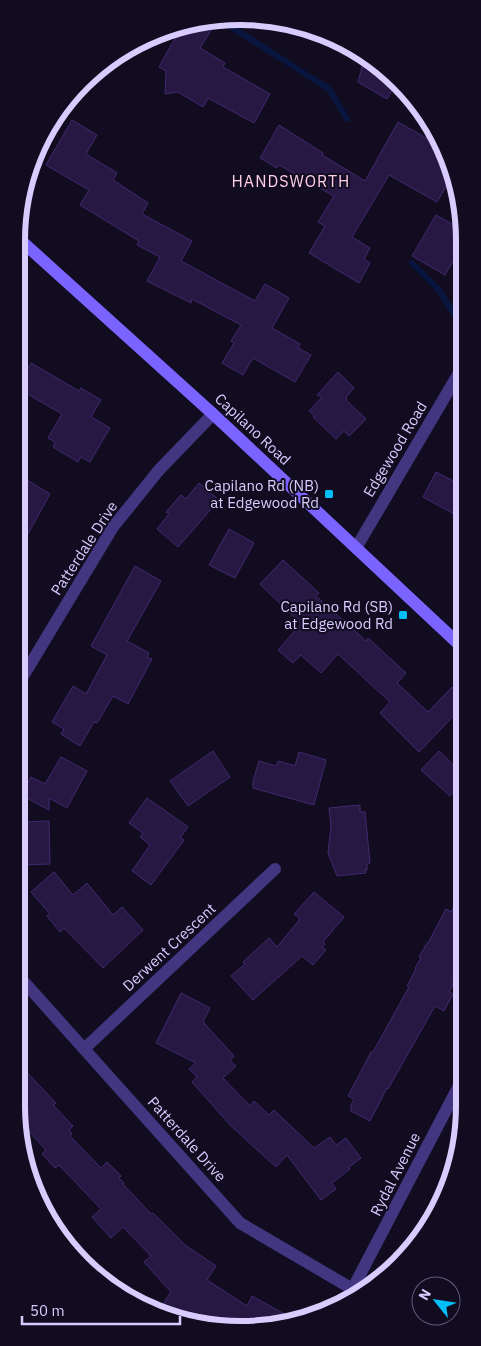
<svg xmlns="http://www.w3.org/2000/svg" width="481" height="1346" font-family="'IBM Plex Sans',sans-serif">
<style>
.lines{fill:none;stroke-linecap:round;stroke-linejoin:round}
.stream{stroke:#08153e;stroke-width:6}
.building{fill:#261842;stroke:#40296f}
.minor{stroke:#423681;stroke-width:12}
.secondary{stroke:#7a63ff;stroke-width:12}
.poi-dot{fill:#00bff7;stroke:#120c21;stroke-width:2}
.labels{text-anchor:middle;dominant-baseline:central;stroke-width:4;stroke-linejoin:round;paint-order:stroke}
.street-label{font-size:15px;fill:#d8ccff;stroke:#120c21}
.poi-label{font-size:15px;fill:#d8ccff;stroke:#120c21;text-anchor:end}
.neighbourhood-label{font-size:16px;letter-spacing:1px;fill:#ffcee7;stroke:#120c21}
.rim{fill:none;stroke:#d8ccff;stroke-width:6}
</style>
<rect width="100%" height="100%" fill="#120c21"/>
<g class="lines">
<g class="stream">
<path d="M219,19L329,89L347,119"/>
<path d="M412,263L439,290L454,314"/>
</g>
</g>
<g class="building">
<path d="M211,18L218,19L200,48L225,63L223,67L270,94L254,123L208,98L203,107L178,92L165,94L166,71L159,67L173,42L182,28Z"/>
<path d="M365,56L397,82L387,99L358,82Z"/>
<path d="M72,120L97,135L86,154L117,173L113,180L148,203L142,214L192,241L181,261L255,301L265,284L289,298L272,328L300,344L298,348L311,355L295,382L253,358L243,375L222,363L234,343L231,341L241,325L192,299L191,303L147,281L160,257L137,245L139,241L80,205L89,190L46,165Z"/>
<path d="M398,122L444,148L452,176L437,202L389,175L352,237L370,248L364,259L370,263L359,283L309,253L325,226L318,222L334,196L279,165L277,168L260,158L279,125L323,153L322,155L365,181Z"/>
<path d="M436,215L463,230V244L445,275L412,256Z"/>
<path d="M31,363L79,391L81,388L101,400L91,417L110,428L90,462L81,457L78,462L53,447L55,442L48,438L62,414L17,388Z"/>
<path d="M338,372L354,388L346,397L347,399L346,400L366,419L349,436L344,431L336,439L313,417L315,416L309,411L322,397L317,395Z"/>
<path d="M436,472L463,486V519L423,497Z"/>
<path d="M16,473L50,494L28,534L16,528Z"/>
<path d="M199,483L219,500L178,547L157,529L169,514L166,512L181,495L186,499Z"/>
<path d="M229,529L254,543L235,578L209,565Z"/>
<path d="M283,560L319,593L316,596L366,641L368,638L406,673L397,683L428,712L452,687L464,698V705L419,752L380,713L390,702L338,654L321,673L301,655L293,663L278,650L301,624L260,584Z"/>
<path d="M135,566L161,581L127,641L149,653L147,657L152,659L128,704L113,696L97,723L94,722L80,746L61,734L64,729L52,722L73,686L86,694L107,655L91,646Z"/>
<path d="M213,751L230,777L188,806L170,781Z"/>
<path d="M439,751L464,775V799L455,790L450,796L421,770Z"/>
<path d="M299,752L326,760L314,805L253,788V781L259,761L276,766L278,761L295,766Z"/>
<path d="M61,757L87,771L67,808L49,798V810L21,795L31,777L45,784Z"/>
<path d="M147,798L188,827L180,838L184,840L151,885L132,871L150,845L140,837L143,833L129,823Z"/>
<path d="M360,805V812H365L370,863L367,864V870H365L366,873L337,876L328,853L331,826L329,808Z"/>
<path d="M49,821L50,864L23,865L20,822Z"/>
<path d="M54,872L73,895L87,883L113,915L122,907L143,930L103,968L64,928L60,932L47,916L50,914L31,892Z"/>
<path d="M464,886V956L451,981L454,983L449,992L453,994L444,1011L435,1006L388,1089L387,1088L370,1121L351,1111V1105L354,1099L348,1096L371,1052H373L409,987L407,986L416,969L415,968L421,958L419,957L427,943H428L446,909L451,912Z"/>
<path d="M314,892L344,917L323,942L325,944L322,947L326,950L313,965L302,956L253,1000L231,976L245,964L243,962L269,938L277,947L300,919L294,914Z"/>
<path d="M181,993L210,1008L203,1022L234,1056L230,1061L236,1066L223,1078L250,1106L254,1101L269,1115L274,1110L314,1148L330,1137L336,1145L346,1138L361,1158L348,1168L350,1169L332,1183L336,1189L321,1200L287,1155L276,1167L231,1126L192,1082L197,1077L189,1069L196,1063L156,1043Z"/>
<path d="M16,1061L56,1103L53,1105L73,1126L69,1130L72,1134L70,1136L101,1168L107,1162L121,1176L119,1178L124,1183L123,1184L151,1214L153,1213L185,1245L216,1266L207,1280L247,1306L252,1296L299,1322L212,1328L189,1321L163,1304L171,1292L144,1262L151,1256L123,1227L111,1238L92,1217L101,1209L59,1165L55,1168L42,1154L46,1150L20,1122L16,1106Z"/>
</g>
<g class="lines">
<g class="minor">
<path d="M356,548L463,366"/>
<path d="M16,688L113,527L159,470L213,414"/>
<path d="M16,973L240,1223L361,1294"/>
<path d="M84,1049L275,869"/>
<path d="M353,1288L465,1074"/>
</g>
<path class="secondary" d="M17,237L213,414L464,649"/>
</g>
<g class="poi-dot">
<rect x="324" y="489" width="10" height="10" rx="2.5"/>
<rect x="398" y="610" width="10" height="10" rx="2.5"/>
</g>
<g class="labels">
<g class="street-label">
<text transform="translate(253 429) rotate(43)">Capilano Road</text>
<text transform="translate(395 449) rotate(-59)">Edgewood Road</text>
<text transform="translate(84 548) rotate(-57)">Patterdale Drive</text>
<text transform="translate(169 947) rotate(-43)">Derwent Crescent</text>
<text transform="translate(187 1139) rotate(48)">Patterdale Drive</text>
<text transform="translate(395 1174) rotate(-63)">Rydal Avenue</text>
</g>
<g class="poi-label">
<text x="319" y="485">Capilano Rd (NB)<tspan x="319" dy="17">at Edgewood Rd</tspan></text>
<text x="393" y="606">Capilano Rd (SB)<tspan x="393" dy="17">at Edgewood Rd</tspan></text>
</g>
<g class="neighbourhood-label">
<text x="291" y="181">HANDSWORTH</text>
</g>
</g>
<path d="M0 0H481V1346H0ZM240 25H241A215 215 0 0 1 456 240V1106A215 215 0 0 1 241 1321H240A215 215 0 0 1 25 1106V240A215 215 0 0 1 240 25Z" fill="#120c21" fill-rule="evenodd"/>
<path class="rim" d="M240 25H241A215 215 0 0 1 456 240V1106A215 215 0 0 1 241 1321H240A215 215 0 0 1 25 1106V240A215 215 0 0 1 240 25Z"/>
<g transform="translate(436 1301) rotate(300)"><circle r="24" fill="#120c21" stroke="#61597a"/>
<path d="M0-4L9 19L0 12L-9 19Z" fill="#00bff7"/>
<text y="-8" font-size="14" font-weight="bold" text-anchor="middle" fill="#d8ccff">N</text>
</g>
<path d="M22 1316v8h158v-8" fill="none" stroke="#d8ccff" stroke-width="2.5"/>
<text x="30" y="1316" font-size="15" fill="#d8ccff" stroke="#120c21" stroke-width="4" paint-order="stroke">50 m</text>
</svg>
